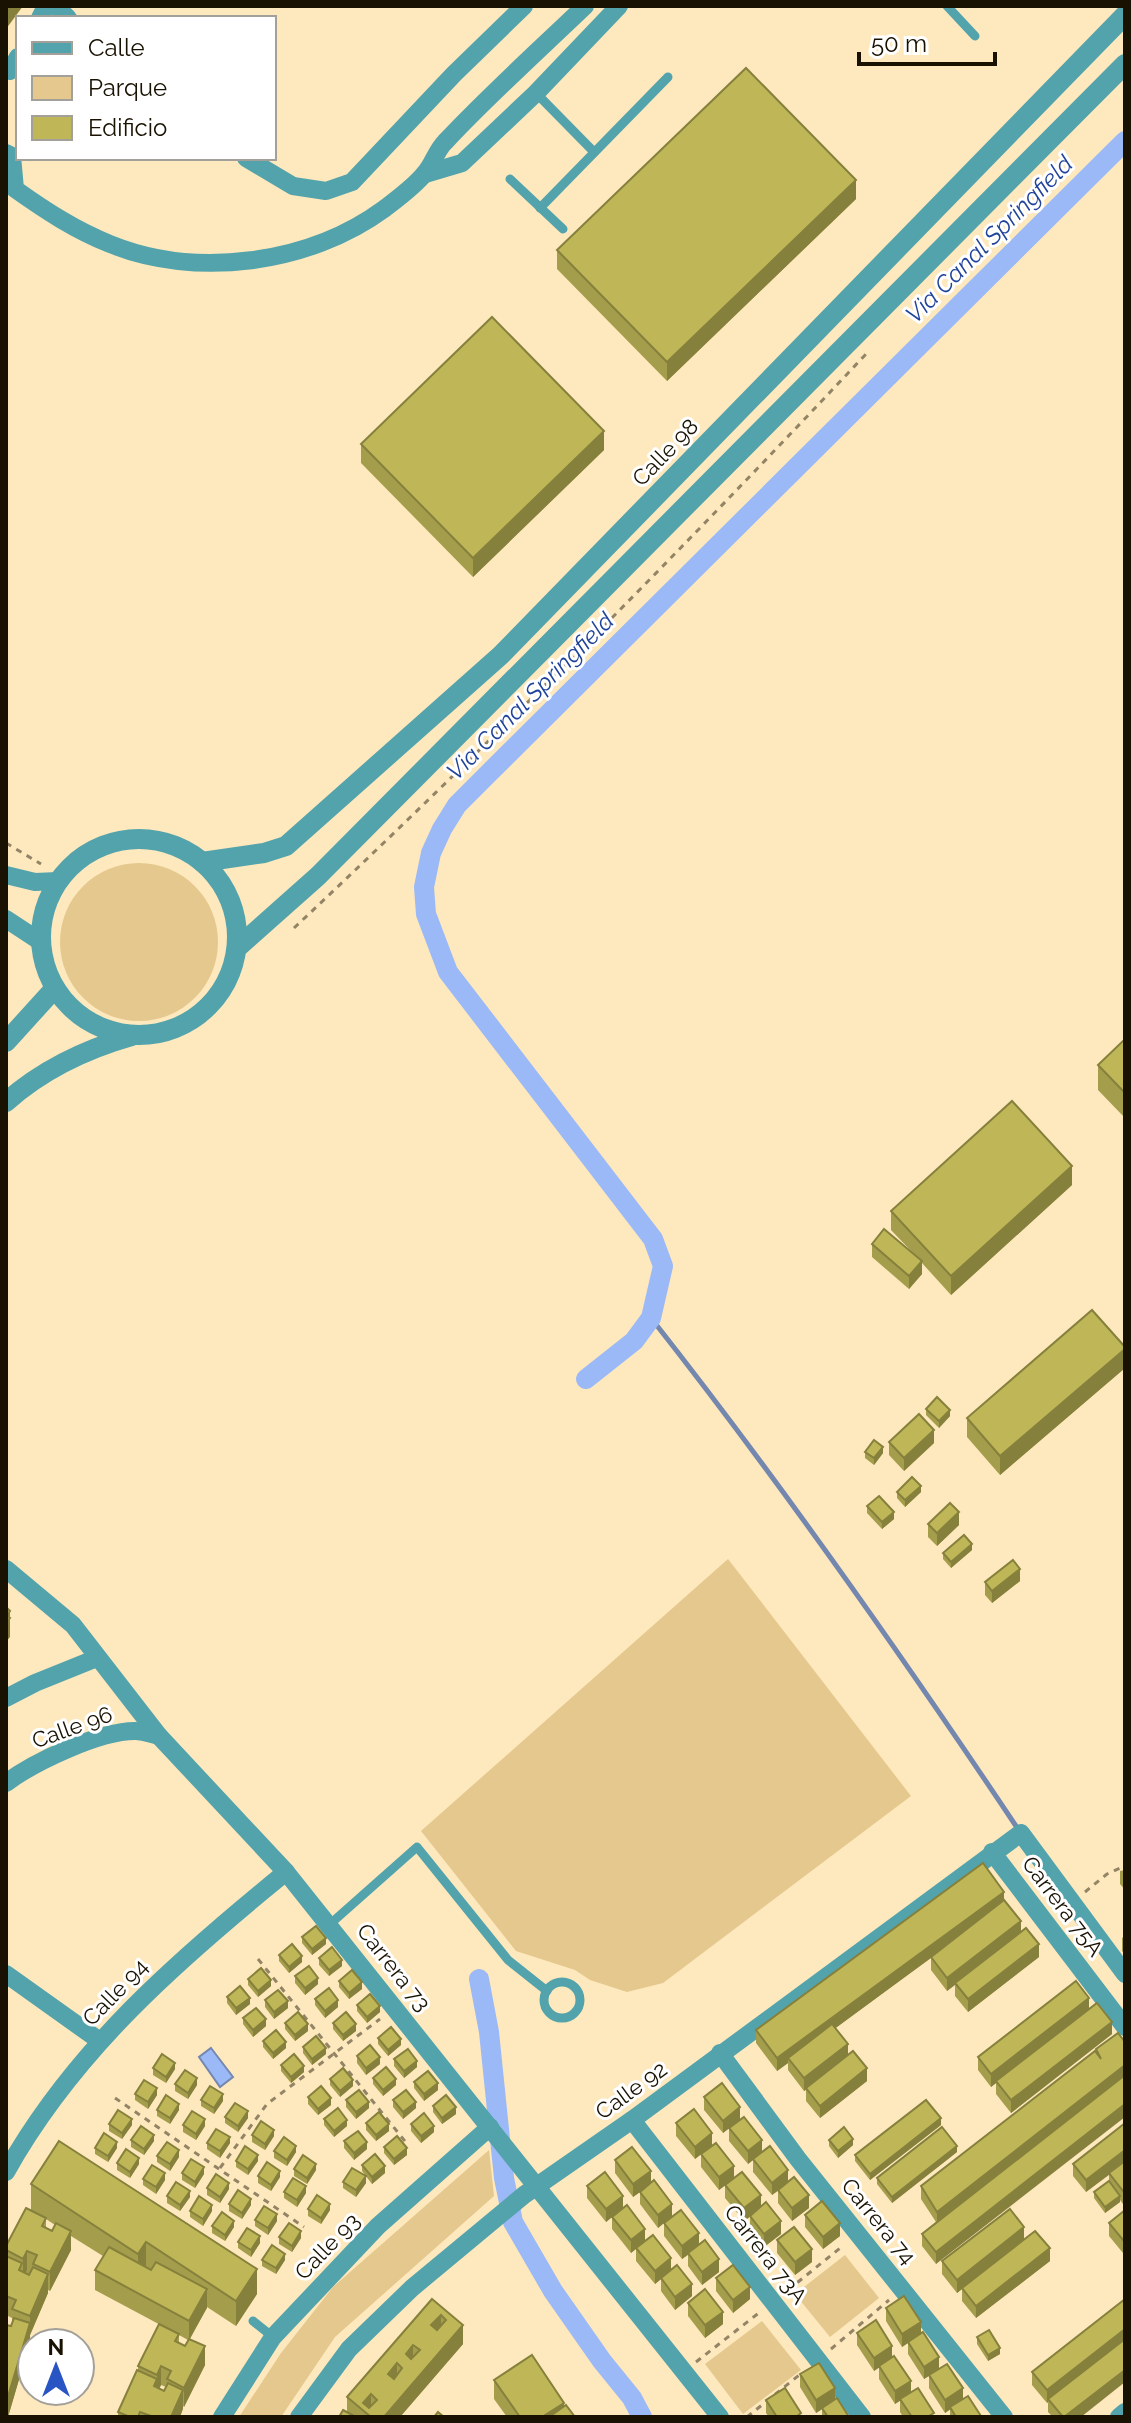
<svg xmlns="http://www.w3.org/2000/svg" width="1131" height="2423" font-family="Raleway,sans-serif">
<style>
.green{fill:#e5c88d}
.water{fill:#9bb9f7;stroke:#7487ae;stroke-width:2}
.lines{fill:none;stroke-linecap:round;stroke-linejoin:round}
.stream{stroke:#7487ae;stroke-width:5}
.canal{stroke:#9bb9f7;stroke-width:20}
.path{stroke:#938466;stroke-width:3;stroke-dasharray:6 6;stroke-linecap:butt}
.service{stroke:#52a3ac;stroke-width:9}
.minor{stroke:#52a3ac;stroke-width:18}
.tertiary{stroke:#52a3ac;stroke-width:20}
.wall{fill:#a49d4b;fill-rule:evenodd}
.shaded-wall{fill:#86803d}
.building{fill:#bfb757;stroke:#86803d;stroke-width:2;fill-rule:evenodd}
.labels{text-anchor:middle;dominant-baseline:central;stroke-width:6;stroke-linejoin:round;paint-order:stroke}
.street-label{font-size:22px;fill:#191203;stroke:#fff}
.water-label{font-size:24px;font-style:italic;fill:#20439a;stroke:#fff}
</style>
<rect width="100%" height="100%" fill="#fee8bd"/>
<g class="green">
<circle cx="139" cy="942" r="79"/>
<path d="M728,1559L911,1796L663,1983L627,1992L590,1980L575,1970L516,1951L421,1831Z"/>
<path d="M489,2150L494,2196L335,2337L281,2417H239L281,2353L333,2287Z"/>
<path d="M845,2255L879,2298L830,2337L795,2294Z"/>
<path d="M762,2321L801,2370L743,2414L705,2364Z"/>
</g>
<path class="water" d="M211,2048L233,2077L220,2087L199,2057Z"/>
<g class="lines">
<path class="stream" d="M651,1318C781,1483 901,1654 1018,1829"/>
<g class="canal">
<path d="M586,1379L634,1341L651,1318L663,1266L653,1239L448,972L426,914L424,887L431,853L442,829L457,805L489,773L1125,141"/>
<path d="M479,1979L489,2032L504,2178L513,2222L553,2291L602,2361L632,2398L642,2417"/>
</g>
<g class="path">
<path d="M6,843L41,864"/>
<path d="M294,928C491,743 681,551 866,354"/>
<path d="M1085,1892L1107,1874L1125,1866"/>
<path d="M258,1959L408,2145"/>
<path d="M115,2098L304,2227"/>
<path d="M220,2168L267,2104L380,2019"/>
<path d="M788,2290L844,2245"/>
<path d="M831,2349L889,2300"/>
<path d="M696,2362L760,2312"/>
<path d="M747,2417L803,2372"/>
</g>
<g class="service">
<path d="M947,6L975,36"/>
<path d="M536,93L594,152"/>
<path d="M510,179L563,229"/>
<path d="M540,208L668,77"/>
<path d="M329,1925L417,1847L508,1960L547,1991"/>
<circle cx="562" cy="2000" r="18"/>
<path d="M253,2321L273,2337"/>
</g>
<g class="minor">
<path d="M56,6L68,18"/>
<path d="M40,18L46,6"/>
<path d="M10,71L18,57"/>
<path d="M6,153L12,156L15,189C46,211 75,230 110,244C196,279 309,264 384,209C397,199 415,186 425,173C433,164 436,151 445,142C489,95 538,51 585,6"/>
<path d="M246,158L293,186L326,191L352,182L454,74L524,6"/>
<path d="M425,174L462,163L536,93L619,6"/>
<path d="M6,875L35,882L58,881"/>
<path d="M6,919L41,942"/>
<path d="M6,1569L73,1625L159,1736L286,1872L720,2417"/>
<path d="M6,1698L35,1683L97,1658"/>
<path d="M6,1783C34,1762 99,1731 135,1731C143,1731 151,1734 159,1736"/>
<path d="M992,1852L1125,2027"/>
<path d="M6,1974L100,2041"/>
<path d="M720,2053L798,2159L1004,2417"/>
<path d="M632,2120L862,2417"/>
<path d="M6,2172C74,2050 179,1959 286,1872"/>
<path d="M222,2417L273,2337L378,2226L490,2127"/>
<path d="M299,2417L349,2349L412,2288L524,2195L632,2120L1021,1833L1125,1974"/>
<path d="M1119,2417L1125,2412"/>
</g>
<g class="tertiary">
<circle cx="139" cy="937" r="98"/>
<path d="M202,862L264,853L286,846L501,655L1125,15"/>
<path d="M237,948L318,876L1125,64"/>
<path d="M6,1042L55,988"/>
<path d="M6,1102C42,1070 86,1049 132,1036"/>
</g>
</g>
<g class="wall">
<path d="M856,199L667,381L557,269V250Z"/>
<path d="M361,444L604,450L473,577L361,463Z"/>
<path d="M1125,1039V1118L1098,1090V1065Z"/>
<path d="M1072,1185L951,1295L922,1263V1274L909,1289L872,1257V1244L914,1254L891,1230V1211Z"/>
<path d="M1125,1349V1368L1000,1475L967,1437V1418Z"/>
<path d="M926,1409L950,1416L939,1428L926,1415Z"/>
<path d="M889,1442L934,1443L904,1471L889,1455Z"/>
<path d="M865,1452L883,1453L874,1465L865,1458Z"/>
<path d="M897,1492H921L905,1507L897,1498Z"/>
<path d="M867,1506L894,1519L882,1529L867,1513Z"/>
<path d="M928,1524L959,1525L937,1546L928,1537Z"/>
<path d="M972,1550L951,1568L943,1559V1553Z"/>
<path d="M1020,1581L992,1603L985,1595V1582Z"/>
<path d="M1125,1870V1890L1120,1884V1871Z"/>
<path d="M1004,1900L1021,1932L1039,1957L968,2012L955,1996V1985L947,1991L931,1970V1958L835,2028L848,2055L867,2081L820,2118L806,2101V2090L804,2091L788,2070V2063L777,2071L756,2043V2030Z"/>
<path d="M1125,1935V1955L1122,1951V1938Z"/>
<path d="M302,1937L326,1944L312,1955L302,1943Z"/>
<path d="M279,1955L302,1962L289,1973L279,1961Z"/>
<path d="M319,1958L342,1966L329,1976L319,1965Z"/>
<path d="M295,1976L318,1984L305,1995L295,1983Z"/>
<path d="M248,1979L271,1986L258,1997L248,1985Z"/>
<path d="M339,1981L362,1989L349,1999L339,1987Z"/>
<path d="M227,1997L250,2004L236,2015L227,2003Z"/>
<path d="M315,1999L338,2007L325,2018L315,2005Z"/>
<path d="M265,2000L288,2008L274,2019L265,2007Z"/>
<path d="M357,2005L380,2012L367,2023L357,2011Z"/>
<path d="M1089,2009L1112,2034L1011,2113L996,2094V2083L991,2087L978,2070V2057Z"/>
<path d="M243,2018L266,2026L253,2037L243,2024Z"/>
<path d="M285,2023L308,2031L295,2041L285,2029Z"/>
<path d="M333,2023L356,2031L343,2041L333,2029Z"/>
<path d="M1118,2033L936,2264L922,2246V2234L936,2222L921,2199V2186L1096,2052V2049Z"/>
<path d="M378,2038L401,2045L388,2056L378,2044Z"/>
<path d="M263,2041L286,2048L273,2059L263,2047Z"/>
<path d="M303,2047L326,2054L312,2065L303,2053Z"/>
<path d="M357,2056L380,2064L366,2075L357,2063Z"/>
<path d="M394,2059L417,2067L404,2078L394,2066Z"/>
<path d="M281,2065L304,2072L291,2083L281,2071Z"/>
<path d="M153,2068L175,2069L166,2083L153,2075Z"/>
<path d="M373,2078L396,2085L383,2096L373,2084Z"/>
<path d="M330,2079L353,2086L340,2097L330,2085Z"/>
<path d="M414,2082L438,2090L424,2101L414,2088Z"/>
<path d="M175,2084L197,2085L188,2099L175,2091Z"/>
<path d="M135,2094L157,2095L148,2109L135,2100Z"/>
<path d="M308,2097L331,2105L318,2115L308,2104Z"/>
<path d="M704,2097L740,2119L762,2153L788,2181L809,2208L792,2221L778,2203V2191L772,2195L753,2172V2160L748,2164L729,2141V2128L723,2133L704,2110Z"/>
<path d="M201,2100L223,2101L214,2114L201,2106Z"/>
<path d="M346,2100L369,2108L356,2119L346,2107Z"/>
<path d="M393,2100L416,2108L403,2119L393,2107Z"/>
<path d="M433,2106L456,2114L442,2124L433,2112Z"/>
<path d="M157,2110H179L170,2124L157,2116Z"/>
<path d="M225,2117L248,2118L238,2132L225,2123Z"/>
<path d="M324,2119L347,2126L334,2137L324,2125Z"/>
<path d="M366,2123L389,2131L376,2141L366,2130Z"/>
<path d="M676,2123L712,2145L734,2179L761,2207L781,2234L764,2247L750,2229V2217L744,2221L725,2198V2185L719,2190L701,2167V2154L695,2159L676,2136Z"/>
<path d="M1125,2123L1123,2204L1120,2200V2202L1105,2213L1094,2198V2192L1109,2181V2174L1086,2192L1073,2176V2164Z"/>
<path d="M109,2124L132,2125L122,2139L109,2131Z"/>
<path d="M411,2124L434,2132L421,2143L411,2131Z"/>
<path d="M183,2125L205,2126L196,2140L183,2132Z"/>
<path d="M941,2125L870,2180L855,2161V2155Z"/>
<path d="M252,2135L274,2136L265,2150L252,2142Z"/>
<path d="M131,2140L154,2141L144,2155L131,2147Z"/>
<path d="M829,2140L853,2145L838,2158L829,2146Z"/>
<path d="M344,2141L367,2149L354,2160L344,2148Z"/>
<path d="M207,2143H230L220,2158L207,2149Z"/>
<path d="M384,2147L407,2155L394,2165L384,2153Z"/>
<path d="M95,2148H117L108,2162L95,2154Z"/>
<path d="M274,2151L296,2152L287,2166L274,2158Z"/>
<path d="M957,2152L892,2203L877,2184V2178Z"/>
<path d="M157,2156L179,2157L170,2171L157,2162Z"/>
<path d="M615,2160L651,2183L672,2216L699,2245L719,2272L702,2285L688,2266V2255L682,2259L664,2236V2223L658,2228L640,2204V2192L633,2197L615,2173Z"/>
<path d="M236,2161H258L248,2175L236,2167Z"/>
<path d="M117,2163L139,2164L130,2178L117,2170Z"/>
<path d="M362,2165L385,2173L372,2184L362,2171Z"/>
<path d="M294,2169L316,2170L307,2184L294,2176Z"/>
<path d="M182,2173L204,2174L195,2188L182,2180Z"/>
<path d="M258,2176L280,2177L271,2191L258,2183Z"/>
<path d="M143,2179L165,2180L156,2194L143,2185Z"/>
<path d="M343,2182L366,2183L356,2197L343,2188Z"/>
<path d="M31,2184L257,2294L236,2326L207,2307L190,2339L205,2365L184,2407L183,2406L180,2417H118V2412L138,2370V2366L168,2329L95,2290V2270L103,2256L71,2236V2250L50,2291L48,2290V2293L30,2335V2342L8,2417H6L12,2324V2318L6,2315V2246L40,2215L31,2210ZM46,2219L55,2225L52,2231L46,2228ZM179,2335L188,2340L185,2346L179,2343ZM161,2385L166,2387L164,2391L159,2389Z"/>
<path d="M587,2186L623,2208L645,2241L671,2270L692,2296L675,2310L661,2291V2279L655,2284L636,2261V2248L631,2253L612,2229V2217L606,2222L587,2198Z"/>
<path d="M207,2188L229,2189L220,2203L207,2195Z"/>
<path d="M284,2192L306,2193L297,2207L284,2198Z"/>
<path d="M167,2196L190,2197L180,2211L167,2203Z"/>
<path d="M229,2204L251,2205L242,2219L229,2211Z"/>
<path d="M308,2209L330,2210L321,2224L308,2216Z"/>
<path d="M1125,2210V2252L1123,2253L1109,2236V2223Z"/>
<path d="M190,2211H212L203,2226L190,2217Z"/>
<path d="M805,2215L840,2236L823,2249L805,2227Z"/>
<path d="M255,2220L277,2221L268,2235L255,2226Z"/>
<path d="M212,2226L234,2227L225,2241L212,2233Z"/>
<path d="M279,2237L301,2238L292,2252L279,2244Z"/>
<path d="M1024,2239L1050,2261L976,2318L962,2301V2289L957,2293L942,2274V2261Z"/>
<path d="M777,2240L812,2262L795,2275L777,2253Z"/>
<path d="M238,2242L260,2243L251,2257L238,2248Z"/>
<path d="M262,2260H285L276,2274L262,2266Z"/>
<path d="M716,2278L750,2299L733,2313L716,2291Z"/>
<path d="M432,2299L463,2344L400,2417H339L347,2412V2397Z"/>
<path d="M688,2303L723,2324L705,2338L688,2316Z"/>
<path d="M886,2308L921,2333L939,2368L963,2399L981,2417H950V2409L945,2413L929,2388V2376L924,2379L908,2354V2343L902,2347L886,2321Z"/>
<path d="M857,2333L892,2357L911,2393L934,2417H903L900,2412V2400L895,2404L879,2379V2367L874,2371L857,2345Z"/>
<path d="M977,2337L1000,2354L988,2361L977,2344Z"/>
<path d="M1032,2372L1081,2417H1053L1048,2412V2402L1047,2403L1032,2385Z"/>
<path d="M800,2374L835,2400L849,2417H822V2409L816,2413L800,2387Z"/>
<path d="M494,2380L564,2407L575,2417H507L494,2399Z"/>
<path d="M766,2400L801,2417H769L766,2413Z"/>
</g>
<g class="shaded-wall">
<path d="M6,6H23L6,29Z"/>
<path d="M856,180V199L667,381V362Z"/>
<path d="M604,431V450L473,577V558Z"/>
<path d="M1072,1166V1185L951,1295V1276Z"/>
<path d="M922,1261V1274L909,1289V1276Z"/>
<path d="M1125,1349V1368L1000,1475V1456Z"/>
<path d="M950,1410V1416L939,1428V1421Z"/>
<path d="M934,1430V1443L904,1471V1458Z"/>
<path d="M883,1447V1453L874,1465V1458Z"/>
<path d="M921,1486V1492L905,1507V1500Z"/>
<path d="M894,1512V1519L882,1529V1522Z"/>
<path d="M959,1512V1525L937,1546V1533Z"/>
<path d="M972,1544V1550L951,1568V1562Z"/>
<path d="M1020,1569V1581L992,1603V1591Z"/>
<path d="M10,1611V1637L6,1642L7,1616Z"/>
<path d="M1004,1892V1904L791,2061L788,2058V2063L777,2071V2058Z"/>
<path d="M1021,1921V1933L947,1991V1978Z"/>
<path d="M326,1938V1944L312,1955V1949Z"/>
<path d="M1039,1944V1957L968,2012V1999Z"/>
<path d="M302,1956V1962L289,1973V1967Z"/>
<path d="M342,1960V1966L329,1976V1970Z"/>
<path d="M318,1978V1984L305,1995V1988Z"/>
<path d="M271,1980V1986L258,1997V1991Z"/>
<path d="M362,1982V1989L349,1999V1993Z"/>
<path d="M250,1998V2004L236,2015V2008Z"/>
<path d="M1089,1998V2010L991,2087V2074Z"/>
<path d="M338,2000V2007L325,2018V2011Z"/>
<path d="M288,2001V2008L274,2019V2012Z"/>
<path d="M380,2006V2012L367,2023V2017Z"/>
<path d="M266,2019V2026L253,2037V2030Z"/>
<path d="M1112,2022V2034L1011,2113V2100Z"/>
<path d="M308,2024V2031L295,2041V2035Z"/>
<path d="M356,2024V2031L343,2041V2035Z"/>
<path d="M401,2039V2045L388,2056V2050Z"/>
<path d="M286,2042V2048L273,2059V2053Z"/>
<path d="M848,2044V2057L804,2091V2078Z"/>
<path d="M326,2048V2054L312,2065V2059Z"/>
<path d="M380,2057V2064L366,2075V2068Z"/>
<path d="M417,2061V2067L404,2078V2071Z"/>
<path d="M175,2063V2069L166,2083V2077Z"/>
<path d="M1125,2065V2078L937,2224V2212Z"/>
<path d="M304,2066V2072L291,2083V2077Z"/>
<path d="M867,2068V2081L820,2118V2106Z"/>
<path d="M197,2078V2085L188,2099V2093Z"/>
<path d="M396,2079V2085L383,2096V2090Z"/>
<path d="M353,2080V2086L340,2097V2091Z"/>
<path d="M438,2083V2090L424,2101V2094Z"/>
<path d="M157,2088V2095L148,2109V2102Z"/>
<path d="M223,2094V2101L214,2114V2108Z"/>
<path d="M331,2098V2105L318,2115V2109Z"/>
<path d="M369,2102V2108L356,2119V2112Z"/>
<path d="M416,2102V2108L403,2119V2112Z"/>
<path d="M179,2104V2110L170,2124V2118Z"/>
<path d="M1125,2104V2117L936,2264V2252Z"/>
<path d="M456,2107V2114L442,2124V2118Z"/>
<path d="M740,2107V2120L723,2133V2121Z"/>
<path d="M248,2111V2118L238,2132V2126Z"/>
<path d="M941,2118V2125L870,2180V2174Z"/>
<path d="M132,2119V2125L122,2139V2133Z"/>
<path d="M205,2119V2126L196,2140V2134Z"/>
<path d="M347,2120V2126L334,2137V2131Z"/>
<path d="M389,2124V2131L376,2141V2135Z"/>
<path d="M434,2126V2132L421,2143V2136Z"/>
<path d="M274,2130V2136L265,2150V2144Z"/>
<path d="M712,2133V2146L695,2159V2147Z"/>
<path d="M154,2135V2141L144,2155V2149Z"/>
<path d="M230,2137V2143L220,2158V2151Z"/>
<path d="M853,2139V2145L838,2158V2151Z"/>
<path d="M762,2140V2153L748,2164V2151Z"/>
<path d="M117,2142V2148L108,2162V2156Z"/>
<path d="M367,2142V2149L354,2160V2153Z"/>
<path d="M296,2146V2152L287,2166V2160Z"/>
<path d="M957,2146V2152L892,2203V2197Z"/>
<path d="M407,2148V2155L394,2165V2159Z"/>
<path d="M179,2150V2157L170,2171V2164Z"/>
<path d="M1125,2150V2163L1086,2192V2180Z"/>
<path d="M258,2155V2161L248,2175V2169Z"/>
<path d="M139,2158V2164L130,2178V2172Z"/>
<path d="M316,2164V2170L307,2184V2178Z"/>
<path d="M385,2166V2173L372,2184V2177Z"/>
<path d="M734,2166V2179L719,2190V2177Z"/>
<path d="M204,2167V2174L195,2188V2182Z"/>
<path d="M788,2170V2182L772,2195V2183Z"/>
<path d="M280,2171V2177L271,2191V2185Z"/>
<path d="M651,2171V2184L633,2197V2184Z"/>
<path d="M165,2173V2180L156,2194V2187Z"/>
<path d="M366,2176V2183L356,2197V2190Z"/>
<path d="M229,2183V2189L220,2203V2197Z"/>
<path d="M306,2186V2193L297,2207V2200Z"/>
<path d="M1125,2190V2202L1123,2204V2191Z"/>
<path d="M190,2191V2197L180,2211V2205Z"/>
<path d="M761,2195V2208L744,2221V2208Z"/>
<path d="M809,2195V2208L792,2221V2208Z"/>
<path d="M623,2196V2208L606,2222V2209Z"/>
<path d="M1120,2196V2202L1105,2213V2207Z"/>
<path d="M251,2199V2205L242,2219V2213Z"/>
<path d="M330,2204V2210L321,2224V2218Z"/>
<path d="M672,2204V2216L658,2228V2215Z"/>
<path d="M212,2205V2211L203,2226V2219Z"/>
<path d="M277,2214V2221L268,2235V2228Z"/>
<path d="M234,2221V2227L225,2241V2235Z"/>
<path d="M781,2221V2234L764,2247V2234Z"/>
<path d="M840,2223V2236L823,2249V2237Z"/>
<path d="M1024,2227V2240L957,2293V2280Z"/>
<path d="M645,2229V2242L631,2253V2240Z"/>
<path d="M71,2231V2250L50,2291V2272Z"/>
<path d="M301,2231V2238L292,2252V2246Z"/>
<path d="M699,2233V2246L682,2259V2246Z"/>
<path d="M260,2236V2243L251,2257V2250Z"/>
<path d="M1125,2239V2252L1123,2253V2240Z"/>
<path d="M146,2242V2267L138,2279V2254Z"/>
<path d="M1050,2248V2261L976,2318V2306Z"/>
<path d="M812,2249V2262L795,2275V2262Z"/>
<path d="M27,2251V2270L23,2278V2259Z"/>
<path d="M285,2254V2260L276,2274V2268Z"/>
<path d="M671,2258V2271L655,2284V2271Z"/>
<path d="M719,2259V2272L702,2285V2272Z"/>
<path d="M257,2269V2294L236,2326V2301Z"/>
<path d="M48,2274V2293L30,2335V2342L8,2417H6V2403L30,2324V2316Z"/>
<path d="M692,2284V2296L675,2310V2297Z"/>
<path d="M750,2287V2299L733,2313V2300Z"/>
<path d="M207,2289V2308L189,2340V2321Z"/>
<path d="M723,2312V2324L705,2338V2325Z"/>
<path d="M441,2315V2334L431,2325Z"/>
<path d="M921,2322V2334L902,2347V2334Z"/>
<path d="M463,2325V2344L400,2417H384Z"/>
<path d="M1125,2329V2342L1048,2399V2402L1047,2403V2390Z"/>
<path d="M413,2345V2364L406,2354Z"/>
<path d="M205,2346V2365L184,2407V2388Z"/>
<path d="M892,2346V2359L874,2371V2358Z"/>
<path d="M1000,2348V2354L988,2361V2355Z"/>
<path d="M939,2357V2369L924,2379V2367Z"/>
<path d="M397,2363V2382L388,2374Z"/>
<path d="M161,2366V2385L157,2393L154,2386Z"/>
<path d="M1125,2370V2382L1081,2417H1064Z"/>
<path d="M911,2381V2394L895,2404V2391Z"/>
<path d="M835,2388V2401L816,2413V2400Z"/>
<path d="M963,2388V2401L945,2413V2400Z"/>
<path d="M183,2390V2409L180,2417H171Z"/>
<path d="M371,2394V2413L363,2403Z"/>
<path d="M564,2403V2417H542Z"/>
</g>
<g class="building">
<path d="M746,68L856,180L667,362L557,250Z"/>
<path d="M492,317L604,431L473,558L361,444Z"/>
<path d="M1125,1039V1093L1098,1065Z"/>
<path d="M1012,1101L1072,1166L951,1276L891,1211Z"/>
<path d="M884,1229L922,1261L909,1276L872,1244Z"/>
<path d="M1092,1310L1125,1347V1349L1000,1456L967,1418Z"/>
<path d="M937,1397L950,1410L939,1421L926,1409Z"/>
<path d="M919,1414L934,1430L904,1458L889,1442Z"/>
<path d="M874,1440L883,1447L874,1458L865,1452Z"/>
<path d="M912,1477L921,1486L905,1500L897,1492Z"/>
<path d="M879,1496L894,1512L882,1522L867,1506Z"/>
<path d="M950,1503L959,1512L937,1533L928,1524Z"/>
<path d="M964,1535L972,1544L951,1562L943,1553Z"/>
<path d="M1013,1560L1020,1569L992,1591L985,1582Z"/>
<path d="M6,1607L10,1611L7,1616L10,1618L6,1623Z"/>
<path d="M983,1863L1004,1892L777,2058L756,2030Z"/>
<path d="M1004,1900L1021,1921L947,1978L931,1957Z"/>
<path d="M316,1926L326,1938L312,1949L302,1937Z"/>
<path d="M1026,1928L1039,1944L968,1999L955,1983Z"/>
<path d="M292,1944L302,1956L289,1967L279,1955Z"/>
<path d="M332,1947L342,1960L329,1970L319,1958Z"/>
<path d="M309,1966L318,1978L305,1988L295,1976Z"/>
<path d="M261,1968L271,1980L258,1991L248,1979Z"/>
<path d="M352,1970L362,1982L349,1993L339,1981Z"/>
<path d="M1076,1981L1089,1998L991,2074L978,2057Z"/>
<path d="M240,1986L250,1998L236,2008L227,1997Z"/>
<path d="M329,1988L338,2000L325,2011L315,1999Z"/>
<path d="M278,1990L288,2001L274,2012L265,2000Z"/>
<path d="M370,1994L380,2006L367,2017L357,2005Z"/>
<path d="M1097,2003L1112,2022L1011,2100L996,2081Z"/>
<path d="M256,2008L266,2019L253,2030L243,2018Z"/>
<path d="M298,2012L308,2024L295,2035L285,2023Z"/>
<path d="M346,2012L356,2024L343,2035L333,2023Z"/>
<path d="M832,2024L848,2044L804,2078L788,2058Z"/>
<path d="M391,2027L401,2039L388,2050L378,2038Z"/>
<path d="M276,2030L286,2042L273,2053L263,2041Z"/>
<path d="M1118,2033L1125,2042V2065L937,2212L921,2186L1095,2051L1101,2059L1096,2049Z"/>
<path d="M316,2036L326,2048L312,2059L303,2047Z"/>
<path d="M370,2045L380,2057L366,2068L357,2056Z"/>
<path d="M408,2049L417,2061L404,2071L394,2059Z"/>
<path d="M853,2051L867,2068L820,2106L806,2088Z"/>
<path d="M162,2054L175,2063L166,2077L153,2068Z"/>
<path d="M294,2054L304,2066L291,2077L281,2065Z"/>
<path d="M386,2067L396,2079L383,2090L373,2078Z"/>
<path d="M343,2068L353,2080L340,2091L330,2079Z"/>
<path d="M185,2070L197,2078L188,2093L175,2084Z"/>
<path d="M428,2071L438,2083L424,2094L414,2082Z"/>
<path d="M1125,2075V2104L936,2252L922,2234Z"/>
<path d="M144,2080L157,2088L148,2102L135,2094Z"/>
<path d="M722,2083L740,2107L723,2121L704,2097Z"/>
<path d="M210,2086L223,2094L214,2108L201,2100Z"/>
<path d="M321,2086L331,2098L318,2109L308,2097Z"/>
<path d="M359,2090L369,2102L356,2112L346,2100Z"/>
<path d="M406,2090L416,2102L403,2112L393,2100Z"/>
<path d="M166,2095L179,2104L170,2118L157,2110Z"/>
<path d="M446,2095L456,2107L442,2118L433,2106Z"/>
<path d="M926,2100L941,2118L870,2174L855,2155Z"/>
<path d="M235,2103L248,2111L238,2126L225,2117Z"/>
<path d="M338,2108L347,2120L334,2131L324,2119Z"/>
<path d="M694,2109L712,2133L695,2147L676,2123Z"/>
<path d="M118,2110L132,2119L122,2133L109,2124Z"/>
<path d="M192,2111L205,2119L196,2134L183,2125Z"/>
<path d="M379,2112L389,2124L376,2135L366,2123Z"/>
<path d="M424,2113L434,2126L421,2136L411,2124Z"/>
<path d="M744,2117L762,2140L748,2151L729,2128Z"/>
<path d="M261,2121L274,2130L265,2144L252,2135Z"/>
<path d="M1125,2123V2150L1086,2180L1073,2164Z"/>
<path d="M141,2126L154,2135L144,2149L131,2140Z"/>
<path d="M844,2127L853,2139L838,2151L829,2140Z"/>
<path d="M942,2127L957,2146L892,2197L877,2178Z"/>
<path d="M216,2129L230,2137L220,2151L207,2143Z"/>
<path d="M358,2131L367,2142L354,2153L344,2141Z"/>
<path d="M104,2133L117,2142L108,2156L95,2148Z"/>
<path d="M397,2136L407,2148L394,2159L384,2147Z"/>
<path d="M284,2137L296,2146L287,2160L274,2151Z"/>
<path d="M59,2141L257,2269L236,2301L146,2242L138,2254L31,2184Z"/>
<path d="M167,2142L179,2150L170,2164L157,2156Z"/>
<path d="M716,2143L734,2166L719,2177L701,2154Z"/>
<path d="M245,2146L258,2155L248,2169L236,2161Z"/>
<path d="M770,2146L788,2170L772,2183L753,2159Z"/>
<path d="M632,2147L651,2171L633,2184L615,2160Z"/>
<path d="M126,2149L139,2158L130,2172L117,2163Z"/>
<path d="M375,2154L385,2166L372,2177L362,2165Z"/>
<path d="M303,2155L316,2164L307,2178L294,2169Z"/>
<path d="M191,2159L204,2167L195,2182L182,2173Z"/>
<path d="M1125,2161V2190L1123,2191L1109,2173Z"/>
<path d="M267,2162L280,2171L271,2185L258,2176Z"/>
<path d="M152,2165L165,2173L156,2187L143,2179Z"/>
<path d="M352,2168L366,2176L356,2190L343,2182Z"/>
<path d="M605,2172L623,2196L606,2209L587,2186Z"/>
<path d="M742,2172L761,2195L744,2208L725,2185Z"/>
<path d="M216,2174L229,2183L220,2197L207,2188Z"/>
<path d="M794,2177L809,2195L792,2208L778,2190Z"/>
<path d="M293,2178L306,2186L297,2200L284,2192Z"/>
<path d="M654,2180L672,2204L658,2215L640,2192Z"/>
<path d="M1109,2181L1120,2196L1105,2207L1094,2192Z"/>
<path d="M176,2182L190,2191L180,2205L167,2196Z"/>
<path d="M238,2190L251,2199L242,2213L229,2204Z"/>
<path d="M317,2195L330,2204L321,2218L308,2209Z"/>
<path d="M199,2196L212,2205L203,2219L190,2211Z"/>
<path d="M822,2201L840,2223L823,2237L805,2215Z"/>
<path d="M766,2202L781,2221L764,2234L750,2216Z"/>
<path d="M627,2205L645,2229L631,2240L612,2217Z"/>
<path d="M264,2206L277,2214L268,2228L255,2220Z"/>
<path d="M26,2208L46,2218L42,2226L52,2231L56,2223L71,2231L50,2272L33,2264L37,2255L27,2251L23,2259L6,2250V2246Z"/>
<path d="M1010,2209L1024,2227L957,2280L942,2261Z"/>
<path d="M681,2210L699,2233L682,2246L664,2223Z"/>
<path d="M1125,2210V2239L1123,2240L1109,2223Z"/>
<path d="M222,2212L234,2221L225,2235L212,2226Z"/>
<path d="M289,2223L301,2231L292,2246L279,2237Z"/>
<path d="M794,2227L812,2249L795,2262L777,2240Z"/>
<path d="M247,2228L260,2236L251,2250L238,2242Z"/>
<path d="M1035,2231L1050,2248L976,2306L962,2288Z"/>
<path d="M653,2235L671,2258L655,2271L636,2248Z"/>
<path d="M705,2240L719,2259L702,2272L688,2253Z"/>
<path d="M272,2245L285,2254L276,2268L262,2260Z"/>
<path d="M109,2247L151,2270L156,2262L207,2289L189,2321L95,2270Z"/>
<path d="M6,2256L22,2263L19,2270L29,2275L33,2267L48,2274L30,2316L12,2309L16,2300L6,2296Z"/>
<path d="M677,2265L692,2284L675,2297L661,2278Z"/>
<path d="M733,2265L750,2287L733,2300L716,2278Z"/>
<path d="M705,2289L723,2312L705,2325L688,2303Z"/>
<path d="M904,2296L921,2322L902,2334L886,2308Z"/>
<path d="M432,2299L463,2325L384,2417H371L347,2397ZM441,2315L446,2320L437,2330L431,2325ZM413,2345L420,2350L411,2359L406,2354ZM397,2363L402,2368L394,2379L388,2374ZM371,2394L377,2400L369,2408L363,2403Z"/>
<path d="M1125,2299V2329L1047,2390L1032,2372Z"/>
<path d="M14,2318L30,2323L6,2403V2325L11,2326Z"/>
<path d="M876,2320L892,2346L874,2358L857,2333Z"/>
<path d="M159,2324L179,2334L175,2341L185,2346L189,2339L205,2346L184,2388L167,2379L171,2371L161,2366L157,2375L138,2366Z"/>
<path d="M989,2330L1000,2348L988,2355L977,2337Z"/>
<path d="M923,2332L939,2357L924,2367L908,2342Z"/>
<path d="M1125,2339V2370L1064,2417H1063L1048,2399Z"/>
<path d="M532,2355L564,2403L542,2417H520L494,2380Z"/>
<path d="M894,2356L911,2381L895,2391L879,2366Z"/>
<path d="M819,2363L835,2388L816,2400L800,2374Z"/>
<path d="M947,2364L963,2388L945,2400L929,2375Z"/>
<path d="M137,2370L157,2379L154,2386L164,2391L168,2383L183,2390L171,2417H150L151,2416L140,2412L138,2417H130L118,2412Z"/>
<path d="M785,2388L801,2413L796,2417H777L766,2400Z"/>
<path d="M918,2388L934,2413L927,2417H912L900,2399Z"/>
<path d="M968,2396L981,2416L979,2417H956L950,2407Z"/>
<path d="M837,2398L849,2417H828L822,2408Z"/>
<path d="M566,2405L575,2417H549Z"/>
<path d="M343,2410L356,2417H339Z"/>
<path d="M438,2412L444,2417H434Z"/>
</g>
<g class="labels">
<g class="street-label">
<text transform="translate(665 452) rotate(-46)">Calle 98</text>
<text transform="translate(72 1727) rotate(-20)">Calle 96</text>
<text transform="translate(1063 1906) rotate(53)">Carrera 75A</text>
<text transform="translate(394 1967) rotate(52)">Carrera 73</text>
<text transform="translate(115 1992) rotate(-46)">Calle 94</text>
<text transform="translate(631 2090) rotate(-36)">Calle 92</text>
<text transform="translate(879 2221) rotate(51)">Carrera 74</text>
<text transform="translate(327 2246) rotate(-46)">Calle 93</text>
<text transform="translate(766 2254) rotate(52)">Carrera 73A</text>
</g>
<g class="water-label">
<text transform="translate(989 239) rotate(-45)">Via Canal Springfield</text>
<text transform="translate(530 696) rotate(-45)">Via Canal Springfield</text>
</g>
</g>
<rect width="1131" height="2423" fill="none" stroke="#191203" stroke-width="16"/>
<rect x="16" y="16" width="260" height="144" fill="#ffffff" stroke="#a3a09a" stroke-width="2"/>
<rect x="32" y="42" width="40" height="12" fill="#52a3ac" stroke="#a3a09a" stroke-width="2"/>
<text x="88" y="56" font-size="24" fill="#191203">Calle</text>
<rect x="32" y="76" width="40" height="24" fill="#e5c88d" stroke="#a3a09a" stroke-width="2"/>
<text x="88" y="96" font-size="24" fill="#191203">Parque</text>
<rect x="32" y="116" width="40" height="24" fill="#bfb757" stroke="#a3a09a" stroke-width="2"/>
<text x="88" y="136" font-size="24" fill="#191203">Edificio</text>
<g transform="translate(56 2367)"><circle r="38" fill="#ffffff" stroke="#a3a09a" stroke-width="2"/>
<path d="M0-6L14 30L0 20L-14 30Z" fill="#2855c3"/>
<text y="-12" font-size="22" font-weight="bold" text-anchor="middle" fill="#191203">N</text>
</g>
<path d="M859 52v12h136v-12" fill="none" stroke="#191203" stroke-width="4"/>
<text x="871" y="52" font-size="24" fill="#191203" stroke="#ffffff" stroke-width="6" paint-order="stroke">50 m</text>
</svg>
